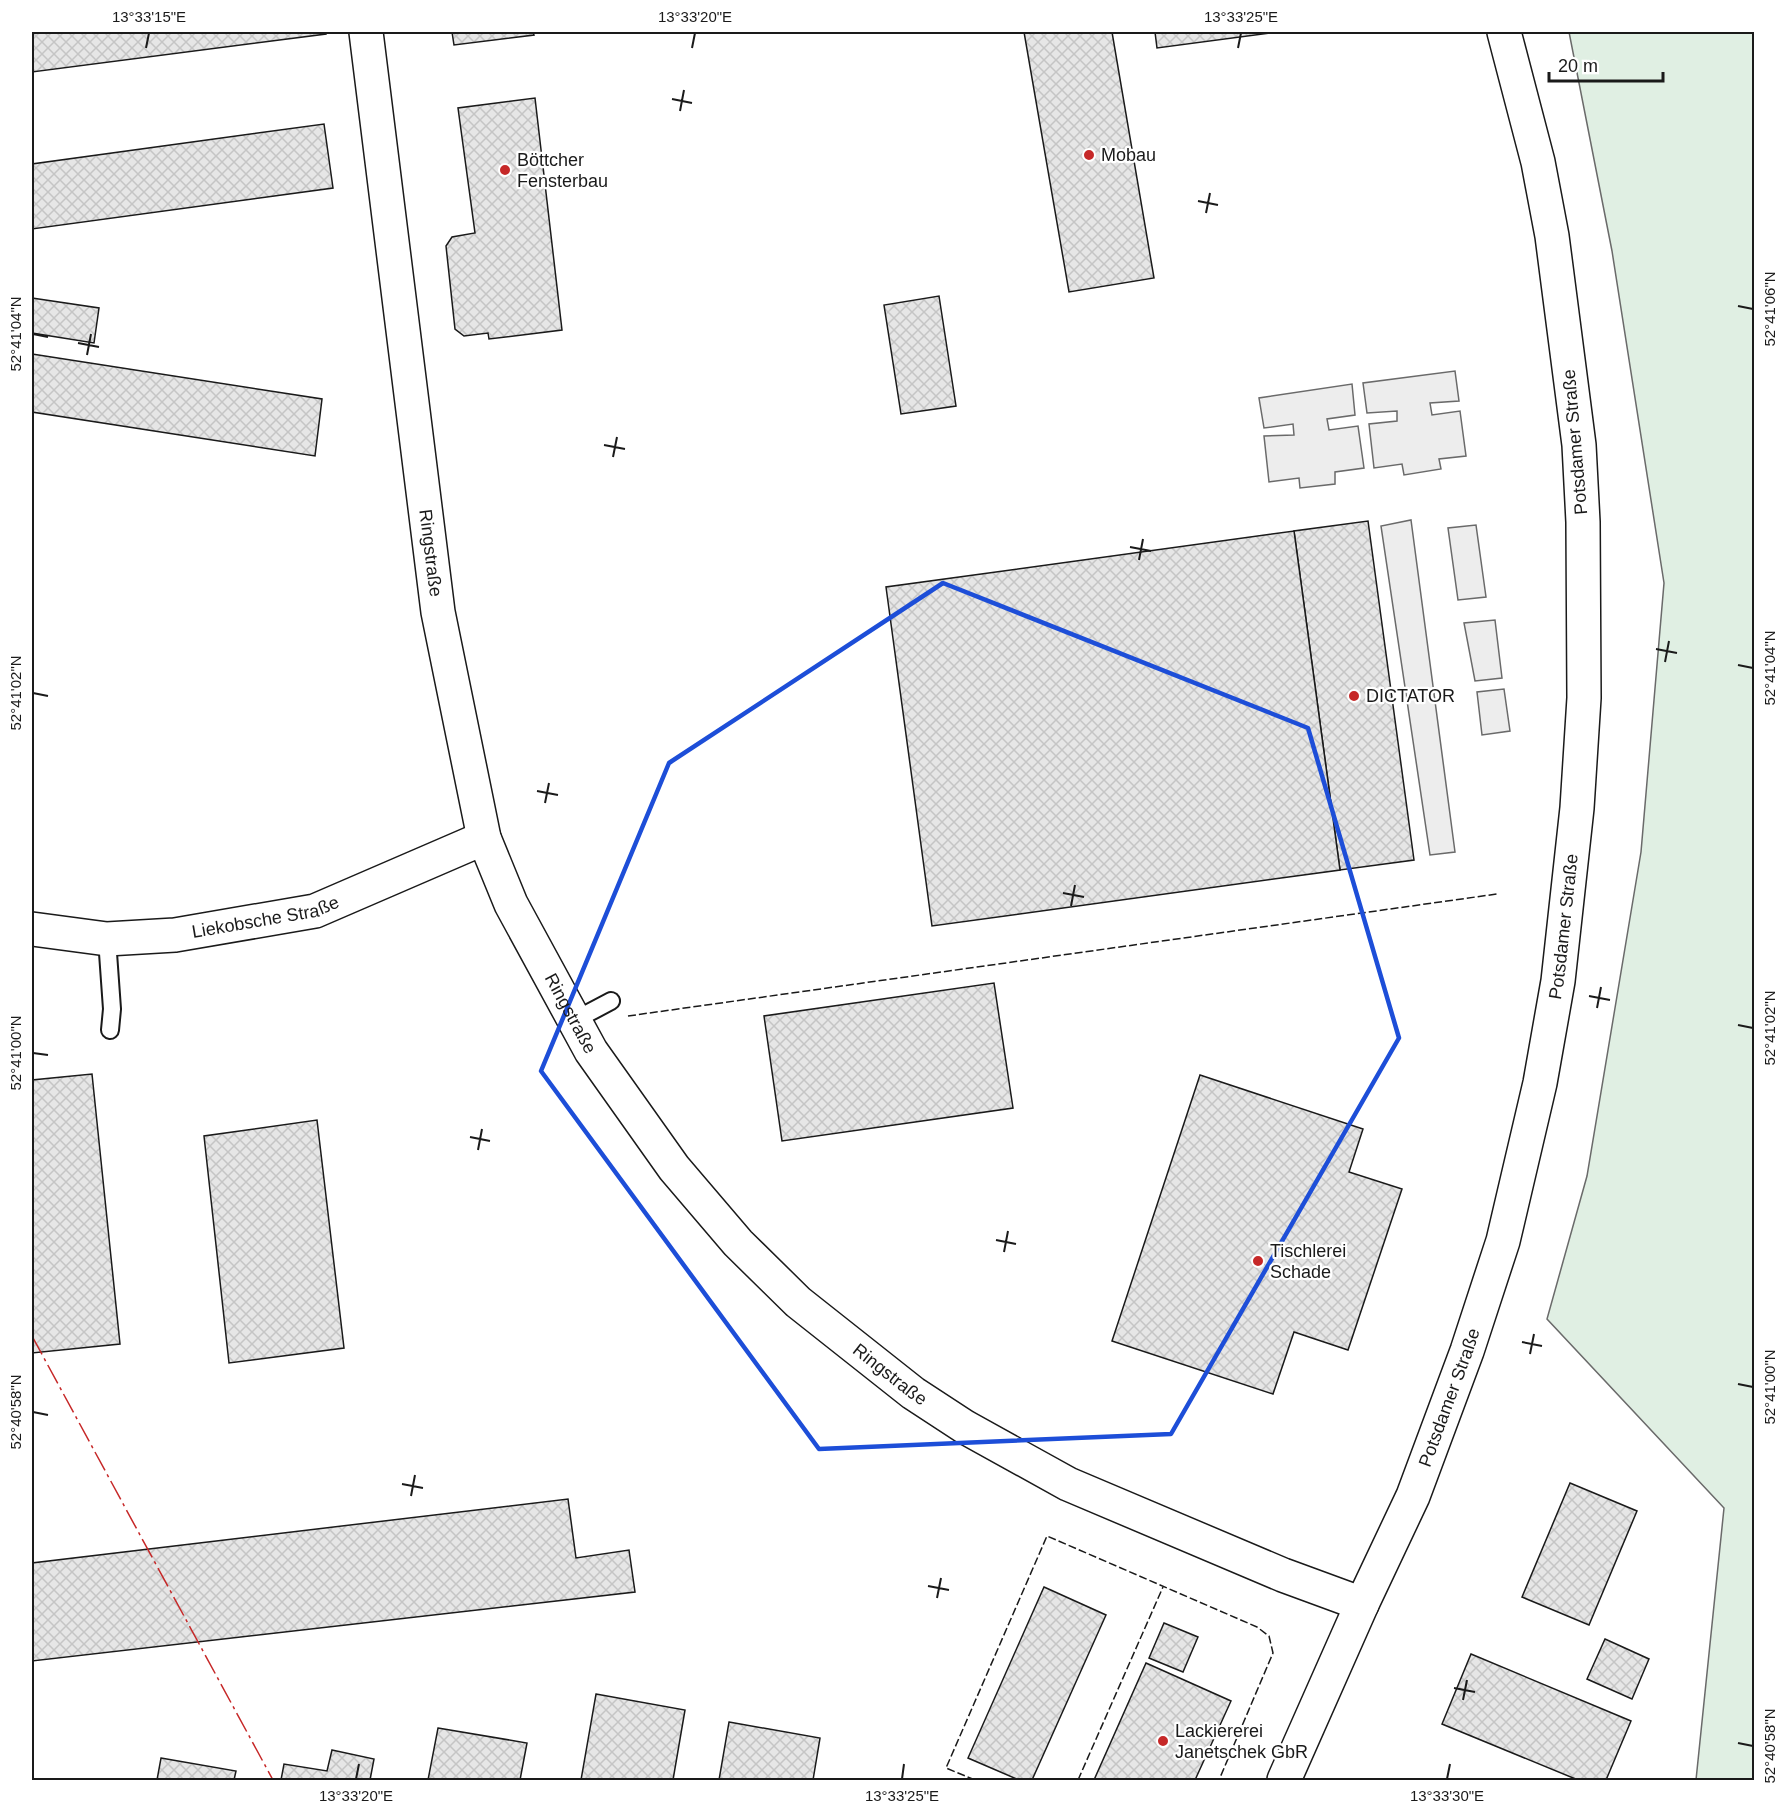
<svg xmlns="http://www.w3.org/2000/svg" width="1786" height="1812" font-family="Arial,sans-serif">
<style>
.grass{fill:#e0efe3;stroke:#6a6a6a;stroke-width:1.5}
.parking{fill:#ededed;stroke:#6a6a6a;stroke-width:1.5}
.building{fill:url(#building-cross-hatch);stroke:#1a1a1a;stroke-width:1.5}
.lines{fill:none;stroke-linecap:round;stroke-linejoin:round}
.service-casing{stroke:#1a1a1a;stroke-width:20}
.minor-casing{stroke:#1a1a1a;stroke-width:36}
.service{stroke:#fff;stroke-width:16}
.minor{stroke:#fff;stroke-width:33}
.fence{stroke:#1a1a1a;stroke-width:1.5;stroke-dasharray:8 3;stroke-linecap:butt}
.power{stroke:#c62828;stroke-width:1.5;stroke-dasharray:21 4.5 3 4.5;stroke-linecap:butt}
.marked{fill:none;stroke:#1d4ed8;stroke-width:4.5;stroke-linejoin:round}
.ticks{fill:none;stroke:#1a1a1a;stroke-width:2}
.poi-dot{fill:#c62828;stroke:#fff;stroke-width:2}
.labels{text-anchor:middle;dominant-baseline:central;stroke-width:4.5;stroke-linejoin:round;paint-order:stroke}
.poi-label{font-size:18px;fill:#1a1a1a;stroke:#fff;text-anchor:start}
.street-label{font-size:18px;fill:#1a1a1a;stroke:#fff}
.neatline{fill:none;stroke:#1a1a1a;stroke-width:2}
.ticks-label{font-size:15px;text-anchor:middle;fill:#1a1a1a}
</style>
<defs>
<pattern id="building-cross-hatch" width="8" height="8" patternUnits="userSpaceOnUse" patternTransform="scale(1.5)"><rect width="8" height="8" fill="#e6e6e6"/><path d="M0 0l8 8M0 8l8-8" fill="none" stroke="#c5c5c5"/></pattern>
</defs>
<rect width="100%" height="100%" fill="#fff"/>
<path class="grass" d="M1569,32H1754V1780H1696L1724,1508L1547,1319L1587,1176L1641,852L1664,583L1612,251Z"/>
<g class="parking">
<path d="M1455,371L1459,401L1430,403L1432,415L1460,411L1466,456L1439,459L1441,469L1404,475L1402,464L1374,468L1369,424L1397,421V411L1367,413L1363,383Z"/>
<path d="M1352,384L1355,415L1327,419L1329,430L1358,426L1364,468L1335,472V484L1300,488L1299,478L1269,482L1264,436L1294,435L1293,424L1264,428L1259,398Z"/>
<path d="M1411,520L1455,852L1430,855L1381,526Z"/>
<path d="M1476,525L1486,597L1458,600L1448,528Z"/>
<path d="M1495,620L1502,678L1475,681L1464,623Z"/>
<path d="M1504,689L1510,731L1482,735L1477,692Z"/>
</g>
<g class="building">
<path d="M32,32H326V34L32,72Z"/>
<path d="M452,32H533L534,35L454,45Z"/>
<path d="M1024,32H1112L1154,278L1069,292Z"/>
<path d="M1155,32H1277L1157,48Z"/>
<path d="M535,98L562,330L489,339L488,333L464,336L455,329L446,246L452,237L475,233L458,108Z"/>
<path d="M324,124L333,188L32,229V164Z"/>
<path d="M939,296L956,406L901,414L884,305Z"/>
<path d="M32,298L99,308L94,343L32,333Z"/>
<path d="M32,354L322,399L315,456L32,412Z"/>
<path d="M1368,521L1414,860L1340,870L1294,531Z"/>
<path d="M1294,531L1340,870L932,926L886,587Z"/>
<path d="M994,983L1013,1108L782,1141L764,1016Z"/>
<path d="M92,1074L120,1344L32,1353V1080Z"/>
<path d="M1200,1075L1363,1129L1349,1172L1402,1189L1348,1350L1294,1332L1273,1394L1112,1341Z"/>
<path d="M317,1120L344,1348L229,1363L204,1136Z"/>
<path d="M1570,1483L1637,1511L1589,1625L1522,1597Z"/>
<path d="M568,1499L576,1558L629,1550L635,1592L32,1661V1563Z"/>
<path d="M1044,1587L1106,1615L1032,1780H1019L968,1758Z"/>
<path d="M1164,1623L1198,1637L1183,1672L1149,1658Z"/>
<path d="M1605,1639L1649,1659L1632,1699L1587,1679Z"/>
<path d="M1471,1654L1631,1721L1606,1780H1578L1442,1724Z"/>
<path d="M1146,1663L1231,1701L1195,1780H1094Z"/>
<path d="M596,1694L685,1710L673,1780H581Z"/>
<path d="M729,1722L820,1738L813,1780H719Z"/>
<path d="M438,1728L527,1743L520,1780H428Z"/>
<path d="M332,1750L374,1759L370,1780H281L284,1764L327,1771Z"/>
<path d="M161,1758L236,1771L234,1780H157Z"/>
</g>
<g class="lines">
<defs>
<g id="service">
<path d="M107,939L112,1009L110,1030"/>
<path d="M575,1020L611,1001"/>
</g>
<g id="minor">
<path id="s1" d="M366,32L438,612L484,838L511,904L591,1051L674,1168L738,1243L798,1302L913,1393L965,1427L1068,1484L1283,1575L1362,1604"/>
<path id="s2" d="M32,929L107,939L175,935L315,911L484,838"/>
<path id="s3" d="M1284,1780L1362,1604L1413,1496L1467,1351L1503,1241L1540,1083L1558,981L1577,808L1584,698L1583,522L1579,445L1552,236L1538,162L1504,32"/>
</g>
</defs>
<use href="#service" class="service-casing"/>
<use href="#minor" class="minor-casing"/>
<use href="#service" class="service"/>
<use href="#minor" class="minor"/>
<g class="fence">
<path d="M628,1016L1497,894"/>
<path d="M975,1780L946,1768L1047,1536L1257,1627L1269,1636L1273,1653L1219,1780"/>
<path d="M1078,1780L1163,1587"/>
</g>
<path class="power" d="M32,1336L273,1780"/>
</g>
<path class="marked" d="M943,583L1308,728L1399,1038L1171,1434L819,1449L541,1071L669,763Z"/>
<path class="ticks" d="M146,48L149,33M692,48L695,33M1238,48L1241,33M672,99L692,103M680,111L684,90M1198,201L1218,205M1206,213L1210,193M1738,306L1753,309M33,334L48,337M78,343L99,347M87,355L91,334M604,445L625,449M613,457L617,437M1130,547L1151,551M1139,560L1143,539M1656,649L1677,653M1665,662L1669,641M1738,665L1753,668M33,693L48,696M537,791L558,795M545,803L549,783M1063,893L1084,897M1071,906L1075,885M1589,996L1610,1000M1597,1008L1601,987M1738,1025L1753,1028M33,1053L48,1055M470,1137L490,1141M478,1150L482,1129M996,1240L1016,1244M1004,1252L1008,1231M1522,1342L1542,1346M1530,1354L1534,1334M1738,1384L1753,1387M33,1412L48,1415M402,1484L423,1488M411,1496L415,1475M928,1586L949,1590M937,1598L941,1578M1454,1688L1475,1692M1463,1700L1467,1680M1738,1743L1753,1746M356,1779L359,1764M902,1779L904,1764M1447,1779L1450,1764"/>
<g class="poi-dot">
<circle cx="1089" cy="155" r="6"/>
<circle cx="505" cy="170" r="6"/>
<circle cx="1354" cy="696" r="6"/>
<circle cx="1258" cy="1261" r="6"/>
<circle cx="1163" cy="1741" r="6"/>
</g>
<g class="labels">
<g class="poi-label">
<text x="1101" y="155">Mobau</text>
<text x="517" y="160">Böttcher<tspan x="517" dy="21">Fensterbau</tspan></text>
<text x="1366" y="696">DICTATOR</text>
<text x="1270" y="1251">Tischlerei<tspan x="1270" dy="21">Schade</tspan></text>
<text x="1175" y="1731">Lackiererei<tspan x="1175" dy="21">Janetschek GbR</tspan></text>
</g>
<g class="street-label">
<text transform="translate(1575 442) rotate(-95)">Potsdamer Straße</text>
<text stroke="none"><textPath href="#s1" startOffset="525">Ringstraße</textPath></text>
<text stroke="none"><textPath href="#s2" startOffset="236">Liekobsche Straße</textPath></text>
<text stroke="none"><textPath href="#s3" startOffset="903">Potsdamer Straße</textPath></text>
<text stroke="none"><textPath href="#s1" startOffset="1011">Ringstraße</textPath></text>
<text stroke="none"><textPath href="#s1" startOffset="1497">Ringstraße</textPath></text>
<text stroke="none"><textPath href="#s3" startOffset="417">Potsdamer Straße</textPath></text>
</g>
</g>
<rect width="1786" height="1812" fill="none" stroke="#ffffff" stroke-width="66"/>
<path d="M1549 72v9h114v-9" fill="none" stroke="#1a1a1a" stroke-width="3"/>
<text x="1558" y="72" font-size="18" fill="#1a1a1a" stroke="#ffffff" stroke-width="4.5" paint-order="stroke">20 m</text>
<rect x="33" y="33" width="1720" height="1746" class="neatline"/>
<g class="ticks-label">
<text x="149" y="22">13°33'15"E</text>
<text x="695" y="22">13°33'20"E</text>
<text x="1241" y="22">13°33'25"E</text>
<text transform="translate(1770 309) rotate(-90)" y="5">52°41'06"N</text>
<text transform="translate(16 334) rotate(-90)" y="5">52°41'04"N</text>
<text transform="translate(1770 668) rotate(-90)" y="5">52°41'04"N</text>
<text transform="translate(16 693) rotate(-90)" y="5">52°41'02"N</text>
<text transform="translate(1770 1028) rotate(-90)" y="5">52°41'02"N</text>
<text transform="translate(16 1053) rotate(-90)" y="5">52°41'00"N</text>
<text transform="translate(1770 1387) rotate(-90)" y="5">52°41'00"N</text>
<text transform="translate(16 1412) rotate(-90)" y="5">52°40'58"N</text>
<text transform="translate(1770 1746) rotate(-90)" y="5">52°40'58"N</text>
<text x="356" y="1801">13°33'20"E</text>
<text x="902" y="1801">13°33'25"E</text>
<text x="1447" y="1801">13°33'30"E</text>
</g>
</svg>
